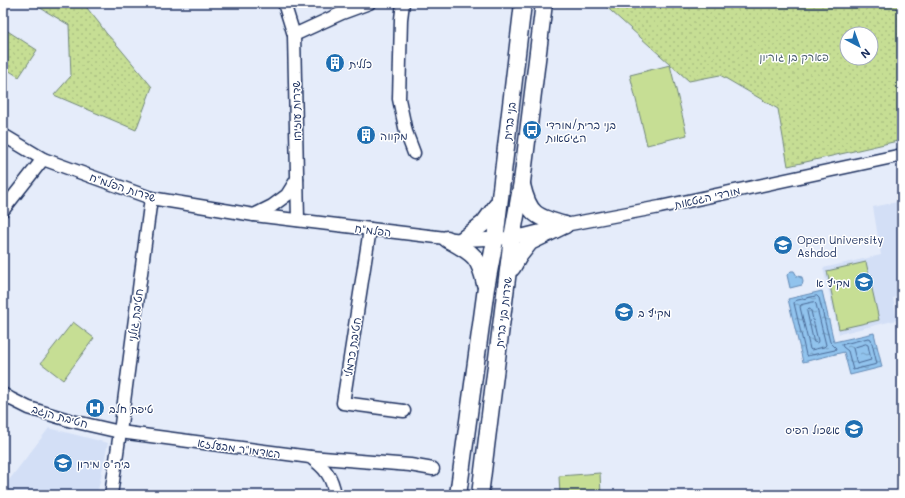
<svg xmlns="http://www.w3.org/2000/svg" width="905" height="498" font-family="Mali,'Playpen Sans Hebrew',sans-serif">
<style>
.built{fill:#d3dff6}
.grass{fill:#c6de94;stroke:#708679}
.park{fill:url(#park-dots);stroke:#708679;fill-rule:evenodd}
.water{fill:url(#water-ripples);stroke:#6288b4}
.lines{fill:none;stroke-linecap:round;stroke-linejoin:round}
.shore{stroke:#4a6a97;stroke-width:1}
.minor-casing{stroke:#1b2f5e;stroke-width:15}
.major-casing{stroke:#1b2f5e;stroke-width:19}
.minor{stroke:#fff;stroke-width:12}
.major{stroke:#fff;stroke-width:16}
.labels{text-anchor:middle;dominant-baseline:central;stroke-width:3;stroke-linejoin:round;paint-order:stroke}
.park-label{font-size:11px;fill:#465b6c;stroke:#fff}
.poi-label{font-size:11px;fill:#1b2f5e;stroke:#fff;text-anchor:start}
.street-label{font-size:11px;fill:#1b2f5e;stroke:#fff}
</style>
<defs>
<pattern id="park-dots" width="8" height="8" patternUnits="userSpaceOnUse"><rect width="8" height="8" fill="#c6de94"/><path d="M2 2h.1M6 6h.1" fill="none" stroke="#aabf82" stroke-width="1.8" stroke-linecap="round"/></pattern>
<pattern id="water-ripples" width="26" height="14" patternUnits="userSpaceOnUse"><rect width="26" height="14" fill="#91c3ed"/><path d="M2 4q2-2 4 0t4 0M15 11q2-2 4 0t4 0" fill="none" stroke="#769fc3"/></pattern>
</defs>
<rect width="100%" height="100%" fill="#e5ecfa"/>
<filter id="ink" filterUnits="userSpaceOnUse"><feTurbulence type="fractalNoise" baseFrequency=".025" numOctaves="2"/><feDisplacementMap in="SourceGraphic" scale="8" xChannelSelector="R" yChannelSelector="G"/><feConvolveMatrix kernelMatrix="1 2 1 2 8 2 1 2 1" color-interpolation-filters="sRGB"/></filter>
<g filter="url(#ink)">
<g class="built">
<path d="M902,201V315L899,297L893,298L897,320L839,334L823,268L881,255L873,207Z"/>
<path d="M49,428L108,443L97,495H3V482L6,484Z"/>
</g>
<g class="grass">
<path d="M670,65L687,135L647,145L630,75Z"/>
<path d="M866,262L879,320L839,329L827,271Z"/>
<path d="M73,322L94,338L63,380L41,363Z"/>
<path d="M600,473L601,495H560L559,476Z"/>
</g>
<g class="park">
<path d="M32,3H83L99,23L106,33L118,46L152,87L136,130L54,95L71,76L69,25Z"/>
<path d="M602,3H902V140L788,166L778,109L720,75L689,81ZM847,34H871V58H847Z"/>
<path d="M3,28L37,50L19,77L3,67Z"/>
</g>
<g class="water">
<path d="M791,271H794L797,276L802,277L803,282L802,285L790,288L787,275Z"/>
<path d="M822,291L834,342L874,333L882,367L850,375L844,352L803,362L788,299Z"/>
</g>
<g class="lines">
<g class="shore">
<path d="M817,296L819,298L830,342L836,348L835,350L807,356L806,355L794,303L795,301Z"/>
<path d="M814,302L816,304L826,345L824,347L811,350L810,349L800,307L801,305Z"/>
<path d="M807,310L810,309L811,311L818,341L817,343L814,342Z"/>
<path d="M869,338L871,339L877,364L853,370L848,351L843,347L842,345Z"/>
<path d="M866,344L868,345L871,360L857,364L853,348Z"/>
</g>
<defs>
<g id="minor">
<path d="M284,3L294,35L298,220"/>
<path d="M403,3L401,19L399,99L406,132L414,153"/>
<path d="M294,35L342,13L369,3"/>
<path d="M3,135L43,159L151,198L254,215L462,240L512,238L565,225L660,207L902,155"/>
<path d="M3,210L43,159"/>
<path d="M254,215L272,206L287,195L297,179"/>
<path d="M370,229L343,403L404,411"/>
<path d="M3,394L11,399L29,408L72,421L120,432L310,457C325,468 332,476 335,495"/>
<path d="M310,457L410,465L433,469"/>
<path d="M111,495L120,432L151,198"/>
</g>
<g id="major">
<path d="M522,185C529,215 536,217 565,225"/>
<path d="M447,239C472,253 479,255 485,284"/>
<path d="M462,240L484,223L498,204"/>
<path d="M512,268L519,256L530,242L565,225"/>
<path d="M458,495L486,288L495,240L523,3"/>
<path d="M480,495L512,238L522,182L544,3"/>
</g>
</defs>
<use href="#minor" class="minor-casing"/>
<use href="#major" class="major-casing"/>
<use href="#minor" class="minor"/>
<use href="#major" class="major"/>
</g>
</g>
<defs>
<symbol id="building-disc" viewBox="-11 -11 22 22"><circle r="9.5" fill="#1f6fb2" stroke="#fff"/><path d="M-4-6H4V6H1V3H-1V6H-4ZM-2.5-4.3h1.7v1.8h-1.7ZM.8-4.3h1.7v1.8H.8ZM-2.5-1h1.7V.8h-1.7ZM.8-1h1.7V.8H.8Z" fill="#fff"/></symbol>
<symbol id="bus-disc" viewBox="-11 -11 22 22"><circle r="9.5" fill="#1f6fb2" stroke="#fff"/><path d="M-5-6H5V4H4V6H2V4H-2V6H-4V4H-5ZM-3.5-4V0h7V-4ZM-3.5 1.2v1.5H-2V1.2ZM2 1.2v1.5H3.5V1.2Z" fill="#fff"/></symbol>
<symbol id="university-disc" viewBox="-11 -11 22 22"><circle r="9.5" fill="#1f6fb2" stroke="#fff"/><path d="M0-5L7-2L0 1L-7-2ZM-4 1L0 2.5L4 1V4Q0 6-4 4Z" fill="#fff"/></symbol>
<symbol id="school-disc" viewBox="-11 -11 22 22"><circle r="9.5" fill="#1f6fb2" stroke="#fff"/><path d="M0-5L7-2L0 1L-7-2ZM-4 1L0 2.5L4 1V4Q0 6-4 4Z" fill="#fff"/></symbol>
<symbol id="hospital-disc" viewBox="-11 -11 22 22"><circle r="9.5" fill="#1f6fb2" stroke="#fff"/><path d="M-5-5h3v3.5h4V-5h3V5h-3V1.5h-4V5h-3Z" fill="#fff"/></symbol>
</defs>
<g fill-rule="evenodd">
<use href="#building-disc" x="324" y="52" width="22" height="22"/>
<use href="#bus-disc" x="521" y="119" width="22" height="22"/>
<use href="#building-disc" x="355" y="124" width="22" height="22"/>
<use href="#university-disc" x="772" y="234" width="22" height="22"/>
<use href="#school-disc" x="853" y="271" width="22" height="22"/>
<use href="#school-disc" x="613" y="301" width="22" height="22"/>
<use href="#hospital-disc" x="84" y="397" width="22" height="22"/>
<use href="#school-disc" x="843" y="418" width="22" height="22"/>
<use href="#school-disc" x="52" y="452" width="22" height="22"/>
</g>
<g class="labels">
<g class="park-label">
<text x="794" y="56">פארק בן גוריון</text>
</g>
<g class="poi-label">
<text x="349" y="63">כללית</text>
<text x="546" y="124">בני ברית/מורדי<tspan x="546" dy="13">הגיטאות</tspan></text>
<text x="380" y="135">מקווה</text>
<text x="797" y="239">Open University<tspan x="797" dy="13">Ashdod</tspan></text>
<text x="850" y="282" text-anchor="end">מקיף א</text>
<text x="638" y="312">מקיף ב</text>
<text x="109" y="408">טיפת חלב</text>
<text x="840" y="429" text-anchor="end">אשכול הפיס</text>
<text x="77" y="463">ביה"ס מירון</text>
</g>
<g class="street-label">
<text transform="translate(296 111) rotate(-91)">שדרות עוזיהו</text>
<text transform="translate(509 121) rotate(-83)">בני ברית</text>
<text transform="translate(123 187) rotate(18)">שדרות הפלמ"ח</text>
<text transform="translate(707 197) rotate(-13)">מורדי הגטאות</text>
<text transform="translate(373 230) rotate(7)">הפלמ"ח</text>
<text transform="translate(503 312) rotate(-83)">שדרות בני ברית</text>
<text transform="translate(135 315) rotate(-82)">חטיבת גולני</text>
<text transform="translate(352 347) rotate(-81)">חטיבת כרמלי</text>
<text transform="translate(60 416) rotate(16)">חטיבת הנגב</text>
<text transform="translate(239 448) rotate(8)">האדמו"ר מבעלזא</text>
</g>
</g>
<rect width="905" height="498" fill="none" stroke="#fff" stroke-width="16"/>
<rect x="8" y="8" width="889" height="482" fill="none" stroke="#1b2f5e" stroke-width="1.5" filter="url(#ink)"/>
<g transform="translate(859 46) rotate(139)"><circle r="19" fill="#ffffff" stroke="#a4acbf"/>
<path d="M0-3L7 15L0 10L-7 15Z" fill="#1f6fb2"/>
<text y="-6" font-size="11" font-weight="bold" text-anchor="middle" fill="#1b2f5e">N</text>
</g>
</svg>
